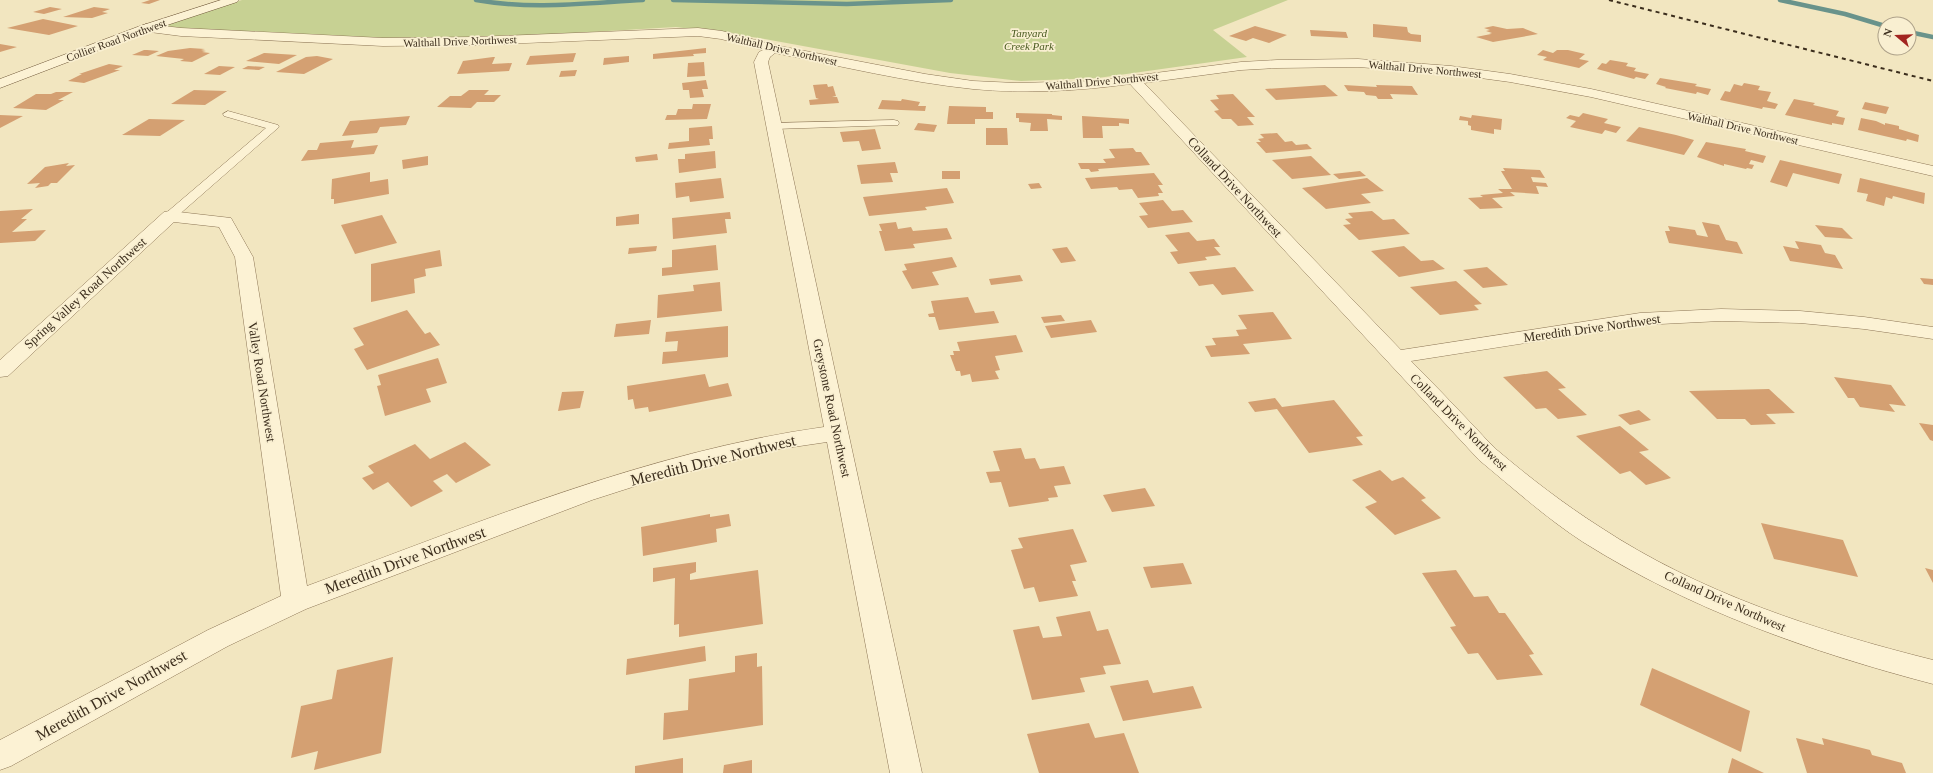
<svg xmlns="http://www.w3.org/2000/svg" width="1933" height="773" font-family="Georgia,serif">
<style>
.green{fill:#c7d193}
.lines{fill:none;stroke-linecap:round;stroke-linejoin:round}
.stream{stroke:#69938b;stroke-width:4.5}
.building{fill:#d4a072}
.lane-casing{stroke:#8d7656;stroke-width:1}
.street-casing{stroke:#8d7656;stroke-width:1}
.secondary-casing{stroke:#6f5739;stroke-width:1}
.lane{fill:#fcf2d4;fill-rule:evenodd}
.street{fill:#fcf2d4;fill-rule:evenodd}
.secondary{fill:#fcf2d4;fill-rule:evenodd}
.rail{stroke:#3b2d1c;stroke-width:2;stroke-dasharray:4 4;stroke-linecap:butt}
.labels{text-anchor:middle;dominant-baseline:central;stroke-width:3.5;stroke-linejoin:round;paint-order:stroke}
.far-park-label{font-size:11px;font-style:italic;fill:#495a20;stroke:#f9efd1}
.far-street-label{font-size:11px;fill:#3b2d1c;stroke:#f9efd1}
.street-label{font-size:13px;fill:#3b2d1c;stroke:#f9efd1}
.near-street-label{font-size:16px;fill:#3b2d1c;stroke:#f9efd1}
</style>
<rect width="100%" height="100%" fill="#f2e6c0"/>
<path class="green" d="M242,0H1288L1213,30L1247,57L1098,78L1021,81L950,73L759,38L676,27L540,35L401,39L154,29L186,16Z"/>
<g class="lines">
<g class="stream">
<path d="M476,0C532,10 587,3 643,0"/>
<path d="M673,0L847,4L951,0"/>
<path d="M1780,0L1845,14L1885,26"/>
<path d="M1909,32L1933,37"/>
</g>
</g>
<g class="building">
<path d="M150,0H160L149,4L141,3Z"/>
<path d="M50,7L62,9L44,14L33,12Z"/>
<path d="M94,7L110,9L102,12L108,13L92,18L63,17Z"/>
<path d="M43,19L78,26L49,35L7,28Z"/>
<path d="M1373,24L1407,27L1408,32L1411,34L1421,35V42L1373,37Z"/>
<path d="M1255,26L1287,35L1269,43L1253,38L1246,41L1229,36Z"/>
<path d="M1493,26L1507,29L1523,28L1538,34L1493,42L1476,37L1491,34H1489L1492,33L1486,31L1490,30L1484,28Z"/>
<path d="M1310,30L1346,32L1348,38L1311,36Z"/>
<path d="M0,44L17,47L0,52Z"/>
<path d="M190,48L205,49L201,50L206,51L202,52L210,53L192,62L180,61L184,59L156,56L168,51Z"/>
<path d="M706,48V53L693,54L694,56L653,59V54Z"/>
<path d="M144,50H147L159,51L148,56L132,55Z"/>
<path d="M1543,50L1553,53L1557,50H1568L1585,54L1579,59L1589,61L1579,68L1543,60L1547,57L1537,55Z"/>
<path d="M264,53H265L297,55L279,64L246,61Z"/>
<path d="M576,53L573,62L526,65L530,56Z"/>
<path d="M317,56L333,59L304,74L276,72L306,57Z"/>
<path d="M629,56V62L603,65L604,58Z"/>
<path d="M493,57H495L492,64L512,63L509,71L457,74L463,61Z"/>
<path d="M1610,60L1628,63L1626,66L1636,68L1634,71L1649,74L1645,79L1636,77L1634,79L1597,69L1602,63L1606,64Z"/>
<path d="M704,62L705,76L687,77L688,63Z"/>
<path d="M109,64L123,66L114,70H120L84,83L68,81L82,74H79Z"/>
<path d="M219,66L235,67L220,75L204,74Z"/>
<path d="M248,66L265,67L259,70L242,69Z"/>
<path d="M577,70L575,76L559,77L561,71Z"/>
<path d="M1660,78L1697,84L1695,86L1711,89L1708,95L1697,92L1696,94L1665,88L1666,87L1656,84Z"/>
<path d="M706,80L708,89H702L704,97L690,98L689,90H683L682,83Z"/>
<path d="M1744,83L1760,86L1758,90L1771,92L1767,101L1778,104L1775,109L1763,107L1762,109L1720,100L1725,91L1730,92L1734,84L1742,86Z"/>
<path d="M827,84L828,87L833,86L836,96L832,97H837L839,103L810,105L809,100L819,99L816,98L813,85Z"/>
<path d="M1325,85L1338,96L1276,100L1265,89Z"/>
<path d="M1344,85L1377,87L1376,85L1412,86L1418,95L1390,94L1393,99H1378L1376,96L1366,95L1364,92L1348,91Z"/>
<path d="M194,90L227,91L205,105L171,104Z"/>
<path d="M469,90H489L484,95H501L494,102H477L471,108L437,107L450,96H461Z"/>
<path d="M56,92H73L58,100H64L46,110L13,108L36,94H51Z"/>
<path d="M1233,94L1255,117H1247L1254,125L1238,126L1231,119H1222L1214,111L1219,110L1210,100L1219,99L1216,95Z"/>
<path d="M902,99L920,102L918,106H926L925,111L878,109L882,100L901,101Z"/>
<path d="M1794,99L1815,103L1813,105L1839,111L1836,116L1845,118L1843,125L1832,123V125L1785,115Z"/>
<path d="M1865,102L1889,107L1886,114L1862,109Z"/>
<path d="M693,104H711L707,119L665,120L667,115H676L678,109H692Z"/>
<path d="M949,106L986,107V112H993V119H975V124H947Z"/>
<path d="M1016,113L1052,114V115L1062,116V120L1047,119L1048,131H1030L1031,123L1019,122V118H1016Z"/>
<path d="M1583,113L1608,119L1604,123L1621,127L1616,133L1605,130L1602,134L1570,127L1576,121L1566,118L1570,115L1579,117Z"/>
<path d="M0,115L23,116L0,128Z"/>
<path d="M1472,115L1502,119L1501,130L1494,129V134L1471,130V126L1468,125V121L1459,120L1460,116L1471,118Z"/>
<path d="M410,116L406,125L380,127L377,133L342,136L350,121Z"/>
<path d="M1082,116L1129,119V124L1119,123V126H1102L1103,138H1083Z"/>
<path d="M1861,118L1876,121L1885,125V123L1899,126V129L1919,135L1918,142L1907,139L1906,141L1858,130Z"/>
<path d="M149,119L185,120L160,136L122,135Z"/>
<path d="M918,123L937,125L934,132L914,130Z"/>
<path d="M712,126L713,139H709L710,145L668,149L669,143L689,141V128Z"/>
<path d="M1639,127L1676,135L1694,140L1684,155L1626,141Z"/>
<path d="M986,128H1007L1008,145H986Z"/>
<path d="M875,129L881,149L862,151L859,141L843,142L840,132Z"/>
<path d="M1277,133L1285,142L1292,141L1296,145L1307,144L1312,149L1266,153L1256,142H1261L1258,139L1264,138L1260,134Z"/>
<path d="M354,140L351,148L378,145L374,154L301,161L308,150H317L320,143Z"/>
<path d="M1706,142L1746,149L1745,151L1766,156L1763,163L1751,160L1749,164L1754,165L1752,169L1747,168L1746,169L1724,164V166L1697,157Z"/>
<path d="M1133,148L1136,152H1141L1150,165L1098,169L1099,171L1091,172L1089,169H1081L1078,163H1106L1103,159L1115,158L1109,149Z"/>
<path d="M715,151L716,168L679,173L678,159H685V154Z"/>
<path d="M657,154L658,160L636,162L635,157Z"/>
<path d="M428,156V165L403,169L402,160Z"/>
<path d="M1311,156L1331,175L1292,179L1272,160Z"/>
<path d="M1780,160L1842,174L1839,184L1793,173L1787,187L1770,182Z"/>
<path d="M895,162L898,173H890L893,182L861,184L857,165Z"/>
<path d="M69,163L66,166L75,165L57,183H51L48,186L35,188L40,183L27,184L45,167Z"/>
<path d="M1503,168L1540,170L1545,178L1531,177L1533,182L1546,183L1548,187L1536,186L1539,194L1510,192L1515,196L1492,198L1503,208L1480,209L1468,198L1483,197L1480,195L1503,193L1498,189H1512L1501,171H1505Z"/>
<rect x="942" y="171" width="18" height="8"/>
<path d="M1360,171L1366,176L1339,179L1333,174Z"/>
<path d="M370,172V182L388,179L389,194L334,204V199H331L332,179Z"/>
<path d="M1154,173L1163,185H1158L1163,193H1158L1159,196L1138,198L1132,189L1119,190L1117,187L1091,189L1085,178Z"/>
<path d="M721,178L724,198L690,202L689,196L676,198L675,183Z"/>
<path d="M1367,178L1384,191L1361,194L1371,203L1326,209L1302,188Z"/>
<path d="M1860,178L1925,193L1924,204L1893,196L1892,199L1886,197L1884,206L1866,201L1868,194L1857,192Z"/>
<path d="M1039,183L1042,188L1031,189L1028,184Z"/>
<path d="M947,188L954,203L925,207L927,210L869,216L863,197Z"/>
<path d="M1163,200L1172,211L1183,210L1193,222L1148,228L1139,216L1148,215L1139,203Z"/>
<path d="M33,209L21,219H27L12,232L46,230L35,241L0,243V211Z"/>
<path d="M1372,211L1383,220L1394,219L1410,234L1359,240L1343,225L1351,224L1345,219L1353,218L1348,213Z"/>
<path d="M730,212L731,219H725L727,233L673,239L672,218Z"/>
<path d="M639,214V224L616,226V217Z"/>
<path d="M382,215L397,243L355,254L341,225Z"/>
<path d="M896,222L898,229L911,227L913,231L947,228L952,239L913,244L915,248L885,251L879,231H882L879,224Z"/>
<path d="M1702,222L1719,225L1726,240L1737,242L1743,254L1669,243L1665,231H1670L1668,226L1695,230L1697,235L1708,237Z"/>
<path d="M1815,225L1842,228L1853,239L1825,237Z"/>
<path d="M1189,232L1197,241L1214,239L1220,247H1214L1221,255L1205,257L1207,260L1178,264L1170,252L1178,251L1165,235Z"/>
<path d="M1795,241L1821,245L1825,253L1835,255L1843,269L1790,261L1783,246L1799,249Z"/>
<path d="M716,245L718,270L662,276V268L672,267V250Z"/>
<path d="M657,246L656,251L628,254L629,248Z"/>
<path d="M1404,246L1421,261L1433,260L1445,269L1399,277L1371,251Z"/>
<path d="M1067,247L1076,261L1061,263L1052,249Z"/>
<path d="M440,250L442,266L425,269L426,276L414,279L415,293L371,302V264Z"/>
<path d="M952,257L957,267L932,272L939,285L912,289L902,271L907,270L904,264Z"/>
<path d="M1235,267L1254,291L1222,295L1213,284L1199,286L1189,272Z"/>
<path d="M1487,267L1508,285L1483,288L1463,270Z"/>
<path d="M1020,275L1023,281L991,285L989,279Z"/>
<path d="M1920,278L1933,279V285L1924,284Z"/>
<path d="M1456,281L1482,304L1474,305L1479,310L1440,315L1410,287Z"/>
<path d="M720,282L722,311L657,318L658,295L694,291L693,285Z"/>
<path d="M968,297L975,313L994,311L999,323L939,330L935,317H929L928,314L934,313L931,301Z"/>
<path d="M407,310L425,334L430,332L440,345L367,370L354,349L364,345L353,328Z"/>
<path d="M1273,312L1292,339L1243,344L1250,354L1211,357L1205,346L1216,345L1212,338L1239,336L1236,330L1247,329L1238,315Z"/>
<path d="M1061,315L1065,321L1044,323L1041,317Z"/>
<path d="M651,320L649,334L614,337L616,324Z"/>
<path d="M1091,320L1097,332L1051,338L1045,326Z"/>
<path d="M728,326V357L662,364L663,352L677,351L678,341L665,342L666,332Z"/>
<path d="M1016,335L1023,352L995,356L1000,370L995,371L999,379L972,382L970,374L961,376L960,371H956L950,355H954L953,351H960L957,342Z"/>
<path d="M438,358L447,383L426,389L431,402L385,416L377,386L381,385L378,375Z"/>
<path d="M1547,371L1566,388L1558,389L1587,415L1558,419L1546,408L1536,409L1503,377Z"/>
<path d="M705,374L709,387L728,383L732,396L649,412L648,407L635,409L633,399L628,400L627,386Z"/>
<path d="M1834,377L1891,385L1906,406L1889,404L1895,412L1860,407L1854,398H1848Z"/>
<path d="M1769,389L1795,413L1766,414L1776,424L1751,425L1745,419H1717L1689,391Z"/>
<path d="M584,391L580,408L558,411L562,392Z"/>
<path d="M1275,398L1282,407L1334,400L1363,436L1356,437L1363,445L1309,453L1277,409L1255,412L1248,402Z"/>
<path d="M1639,410L1651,420L1630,425L1618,415Z"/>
<path d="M1919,423L1933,425V441L1930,440Z"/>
<path d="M1620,426L1649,450L1639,452L1671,478L1646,485L1630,471L1620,474L1576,436Z"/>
<path d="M465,442L491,465L456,483L447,474L433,481L443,491L411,507L388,482L373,490L362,478L374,473L368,466L415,444L430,459Z"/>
<path d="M1021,448L1025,459L1035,458L1040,469L1064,466L1071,484L1054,486L1058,497L1048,498L1049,501L1009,507L1001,482L990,483L986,472L1000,471L993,451Z"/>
<path d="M1380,470L1392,481L1403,477L1426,498L1421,500L1441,518L1395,535L1365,507L1377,502L1352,480Z"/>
<path d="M1145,488L1155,506L1112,512L1103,495Z"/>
<path d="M710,514V517L729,514L731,526L716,529L717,542L643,556L641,527Z"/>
<path d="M1761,523L1843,540L1858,577L1774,559Z"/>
<path d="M1073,529L1087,562L1070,565L1076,581H1072L1078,596L1039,602L1034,587L1024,589L1011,550L1023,548L1018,538Z"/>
<path d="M696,562V572L690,574V580L758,570L763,624L679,637V624L674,625L675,578L653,582V568Z"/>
<path d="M1183,563L1192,584L1151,588L1143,567Z"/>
<path d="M1925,568L1933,570V583Z"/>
<path d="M1456,570L1474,597L1488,596L1499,613H1505L1534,654L1529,655L1543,675L1497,680L1478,653L1468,654L1450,627L1456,626L1422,573Z"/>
<path d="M1090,611L1097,631L1108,629L1121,664L1103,666L1106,674L1080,678L1085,692L1032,700L1013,630L1039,626L1043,638L1062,636L1056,617Z"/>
<path d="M705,646L706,661L626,675L627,659Z"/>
<path d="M757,653V667L762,666L763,725L663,740L664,713L688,710L689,679L735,672V656Z"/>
<path d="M393,657L381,753L314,770L318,751L291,758L301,706L332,699L337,670Z"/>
<path d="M1652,668L1750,711L1741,752L1640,705Z"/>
<path d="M1148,680L1153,693L1193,686L1202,708L1123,721L1110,686Z"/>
<path d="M1089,723L1095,738L1124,733L1139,773H1039L1027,734Z"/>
<path d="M1796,738L1824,745L1822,738L1870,750L1872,755L1902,763L1906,773H1807Z"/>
<path d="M683,758V773H635V766Z"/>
<path d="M1732,758L1764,773H1728Z"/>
<path d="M752,760V773H723L724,765Z"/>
</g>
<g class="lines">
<defs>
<g id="lane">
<path d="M228,111L278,125L279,127L174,219H166L164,216L166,213L266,128L224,116L223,114Z"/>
<path d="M894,120L898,121L899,123L898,125L774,129L769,126L774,123Z"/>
</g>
<path id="street" d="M146,24L181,28L383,38L476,37L698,28L722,31L774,45L925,74L973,81L1016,83L1093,81L1241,62L1277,60L1358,59L1451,66L1510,74L1591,89L1933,166V176L1591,97L1510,82L1451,74L1358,67L1277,68L1241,70L1144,83L1401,350L1640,313L1721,309L1800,311L1864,317L1933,327V339L1864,329L1800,323L1721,321L1640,325L1411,361C1431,381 1450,401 1469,421C1478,430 1487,441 1497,450C1530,478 1564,504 1600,527C1700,593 1817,631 1933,660V684C1811,652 1691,610 1583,542C1546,518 1513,488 1479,460L1130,84C1079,91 1025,94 973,89C906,82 841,66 775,53L770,57L768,62L922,773H890L827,442L773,450L645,483L592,500L306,609L228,646L11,766L0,770V740L208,630L281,596L235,257L219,227L174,222L8,376L0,377V360L164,212L170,211L231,218L253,257L307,586C476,524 645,452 824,427L754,62L759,52L763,50L721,39L698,36L476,45L383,46L181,36L142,31L140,28Z"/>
<path id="secondary" d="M221,0H239L237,2L149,31L0,88V79L140,26Z"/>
</defs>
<use href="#lane" class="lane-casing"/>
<use href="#street" class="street-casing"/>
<use href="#secondary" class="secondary-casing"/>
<use href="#lane" class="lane"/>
<use href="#street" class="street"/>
<use href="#secondary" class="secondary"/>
<path class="rail" d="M1609,0L1933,81"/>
</g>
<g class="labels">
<g class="far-park-label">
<text x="1029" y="33">Tanyard<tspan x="1029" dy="13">Creek Park</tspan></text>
</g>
<g class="far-street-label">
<text transform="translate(116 40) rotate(-20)">Collier Road Northwest</text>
<text transform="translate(460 41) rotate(-2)">Walthall Drive Northwest</text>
<text transform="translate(782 49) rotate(13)">Walthall Drive Northwest</text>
<text transform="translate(1425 69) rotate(5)">Walthall Drive Northwest</text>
<text transform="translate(1102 81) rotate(-5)">Walthall Drive Northwest</text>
<text transform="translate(1743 128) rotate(13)">Walthall Drive Northwest</text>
</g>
<g class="street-label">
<text transform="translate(1235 187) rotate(47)">Colland Drive Northwest</text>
<text transform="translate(85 293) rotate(-42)">Spring Valley Road Northwest</text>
<text transform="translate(1592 328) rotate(-8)">Meredith Drive Northwest</text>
<text transform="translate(262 382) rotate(81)">Valley Road Northwest</text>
<text transform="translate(832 408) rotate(78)">Greystone Road Northwest</text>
<text transform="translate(1459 422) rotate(45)">Colland Drive Northwest</text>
<text transform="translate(1725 601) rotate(24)">Colland Drive Northwest</text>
</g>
<g class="near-street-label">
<text transform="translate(713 460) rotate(-14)">Meredith Drive Northwest</text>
<text transform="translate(405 560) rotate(-20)">Meredith Drive Northwest</text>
<text transform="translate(111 695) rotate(-29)">Meredith Drive Northwest</text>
</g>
</g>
<g transform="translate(1897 36) rotate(289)"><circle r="19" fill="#f9efd1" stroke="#ada189"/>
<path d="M0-3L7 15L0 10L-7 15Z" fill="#a22520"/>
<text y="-6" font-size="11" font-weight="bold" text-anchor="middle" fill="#3b2d1c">N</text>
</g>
</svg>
